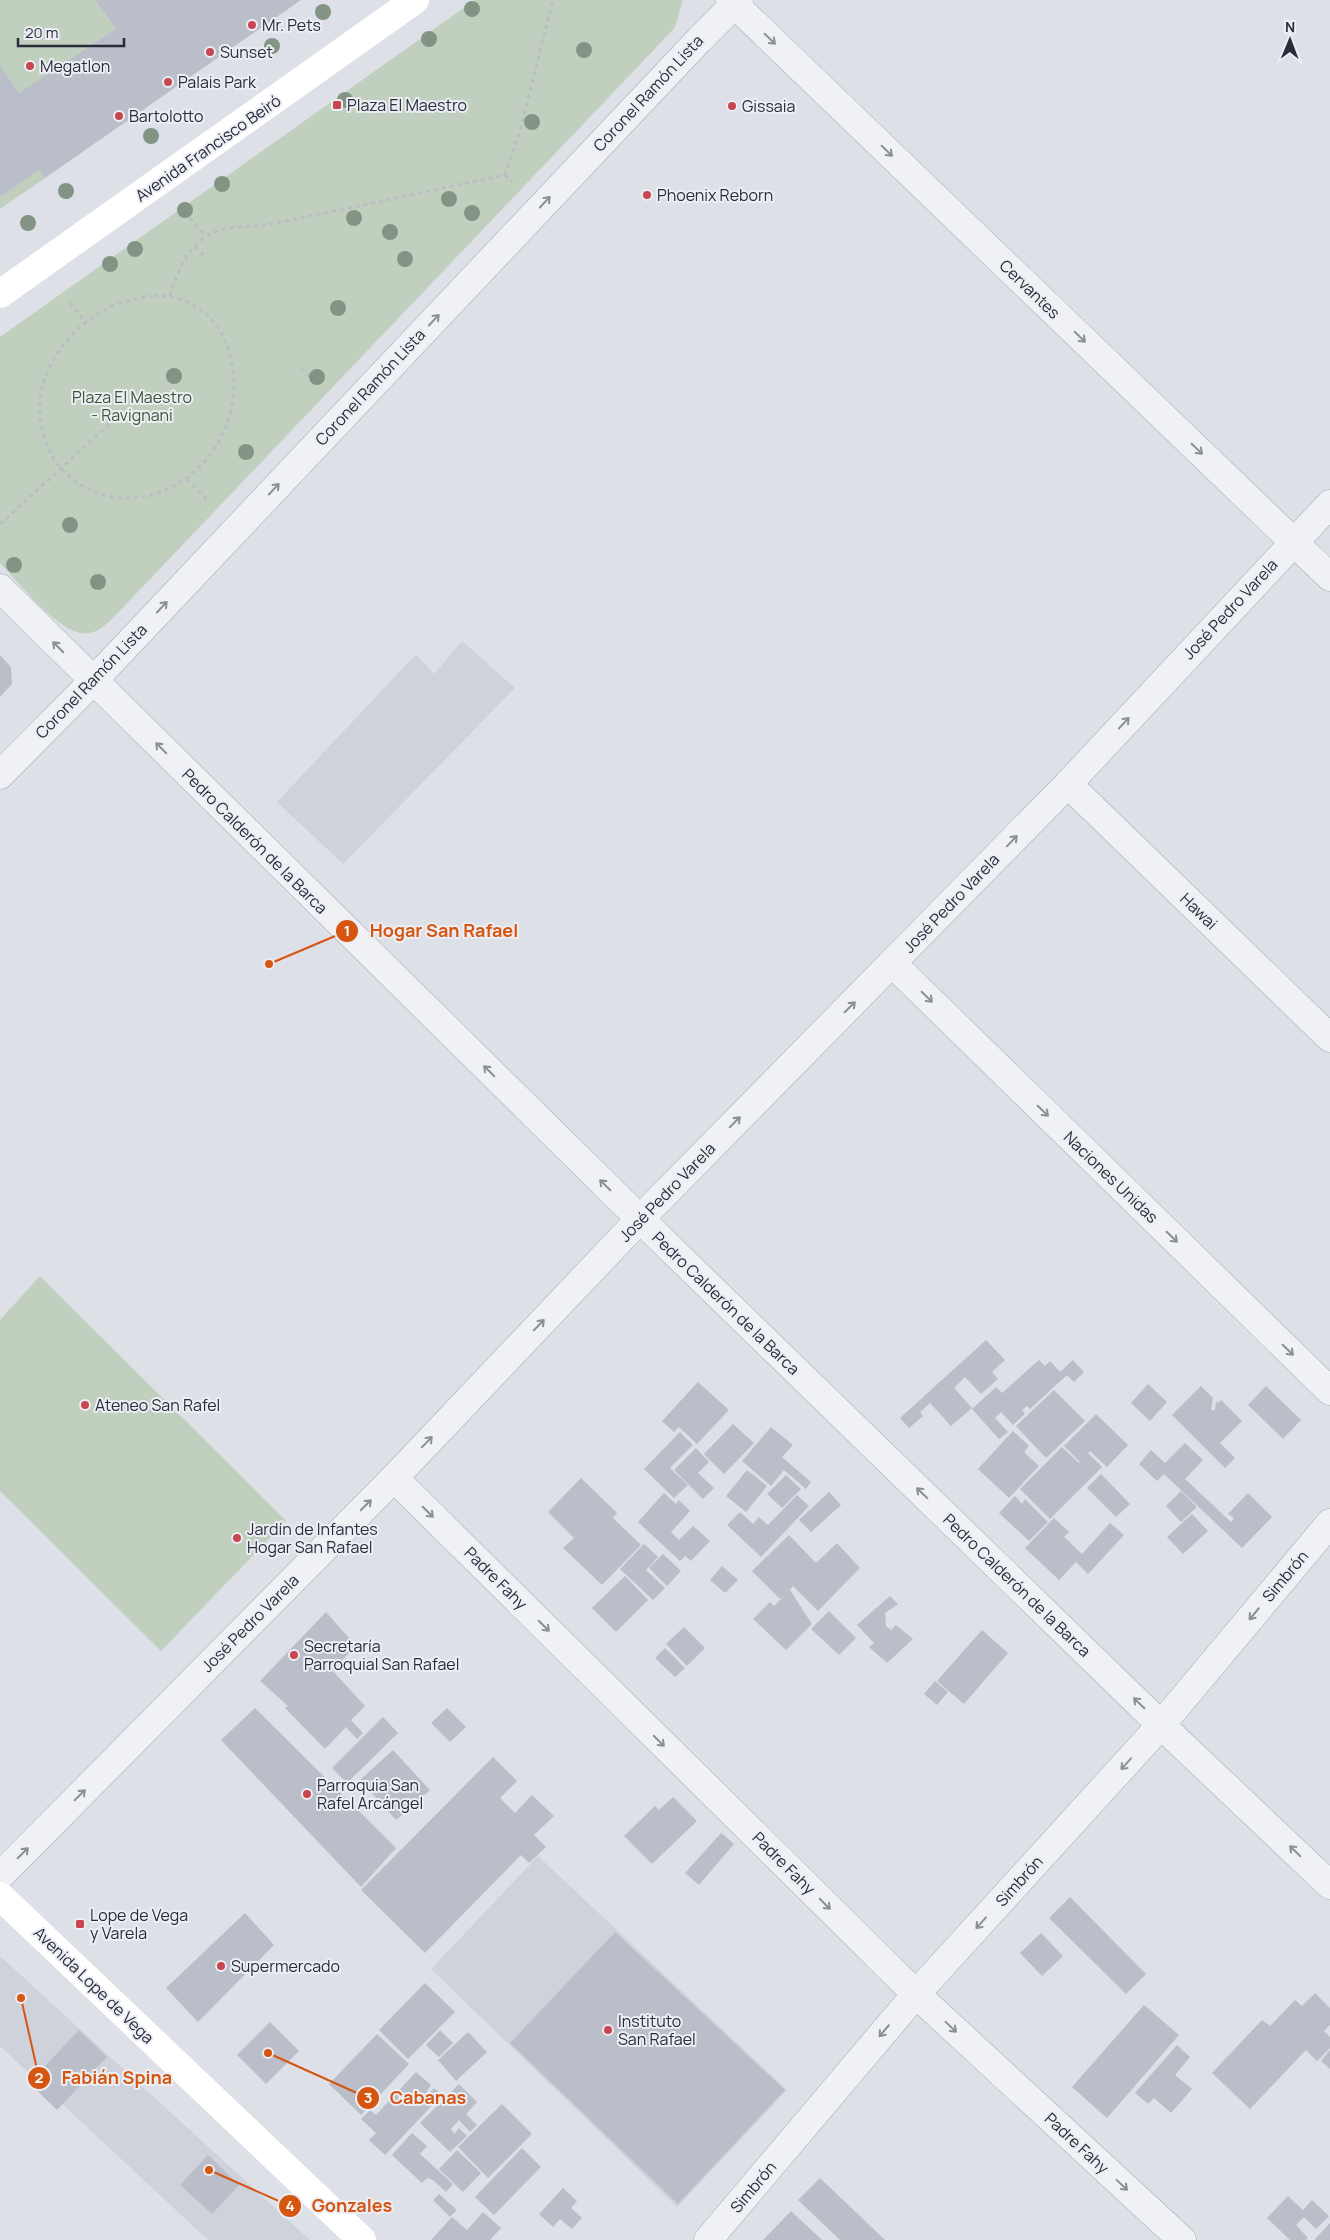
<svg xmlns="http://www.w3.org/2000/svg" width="1330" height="2240" font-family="Manrope,sans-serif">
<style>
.built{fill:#cfd2db}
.green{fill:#c1cfbe}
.building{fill:#babec8}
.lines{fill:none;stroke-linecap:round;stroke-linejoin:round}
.minor-casing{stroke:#a6aab3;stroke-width:29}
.path{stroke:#bbbec4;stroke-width:3;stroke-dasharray:4 4;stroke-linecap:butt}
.minor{stroke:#eff1f4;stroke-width:28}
.secondary{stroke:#fff;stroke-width:28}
.tree{fill:#839485}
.oneway{stroke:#8b8f98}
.poi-dot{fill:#c6474f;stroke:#eceef4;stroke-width:2}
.labels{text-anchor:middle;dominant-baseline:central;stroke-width:4;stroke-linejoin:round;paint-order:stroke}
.poi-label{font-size:16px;fill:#272d3b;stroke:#eceef4;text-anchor:start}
.street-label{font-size:16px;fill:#272d3b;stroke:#eceef4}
.park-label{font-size:16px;fill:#395635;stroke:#eceef4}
.leader{fill:none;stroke:#d55511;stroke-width:2}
.callout-dot{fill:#d55511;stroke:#eceef4;stroke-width:2}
.mark-label{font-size:15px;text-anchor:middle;font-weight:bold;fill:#fff}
.callout-label{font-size:18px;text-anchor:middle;font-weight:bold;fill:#d55511;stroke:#eceef4;stroke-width:4;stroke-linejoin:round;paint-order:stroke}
</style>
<rect width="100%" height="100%" fill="#dde0e6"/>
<g class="built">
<path d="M462,641L515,688L343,864L277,802L416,654L434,674Z"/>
<path d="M538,1856L787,2090L677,2207L431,1969Z"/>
<path d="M0,1956L310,2240H208L0,2046Z"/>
</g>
<g class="green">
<path d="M0,0H95L116,29L0,106Z"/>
<path d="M475,0H682V3L675,27L667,36L112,619C105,625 98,632 89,633C61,638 19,582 0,563V337Z"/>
<path d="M0,118L45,178L0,209Z"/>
<path d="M40,1276L286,1521L161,1651L0,1491V1320Z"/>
</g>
<g class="building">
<path d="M95,0H301L45,178L39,170L0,197V66L19,93L116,29Z"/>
<path d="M0,655L11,667L12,684L0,697Z"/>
<path d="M986,1340L1005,1360L992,1372L998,1379L981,1394L965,1377L954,1388L972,1408L951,1426L930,1403L920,1412L923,1416L909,1428L900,1418Z"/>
<path d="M1039,1360L1045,1366L1050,1361L1060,1372L1073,1360L1084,1372L1074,1382L1067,1375L1030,1409L1027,1406L1022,1410L1025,1414L1013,1425L1001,1412L995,1418L1008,1432L999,1439L972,1409L996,1387L1002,1393Z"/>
<path d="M698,1382L729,1410L697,1444L679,1427L674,1432L662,1421Z"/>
<path d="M1148,1384L1167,1402L1150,1421L1131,1403Z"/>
<path d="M1201,1386L1213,1398L1211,1410H1215L1216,1401L1218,1403L1221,1400L1242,1421L1220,1443L1235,1458L1225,1468L1172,1415Z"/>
<path d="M1266,1386L1301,1420L1283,1439L1248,1405Z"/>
<path d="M1054,1390L1085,1421L1046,1458L1016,1426Z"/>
<path d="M1096,1414L1128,1445L1107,1467L1090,1451L1088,1453L1102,1467L1050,1519L1020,1489L1062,1447L1079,1463L1080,1462L1064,1446Z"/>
<path d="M733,1424L754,1443L724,1474L704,1454Z"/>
<path d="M771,1427L793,1445L782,1457L811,1482L806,1489L784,1470L771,1486L742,1461Z"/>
<path d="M1013,1431L1029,1446L1024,1452L1039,1466L1009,1498L978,1469Z"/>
<path d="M680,1432L693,1445L670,1468L688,1485L674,1498L644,1469Z"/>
<path d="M1185,1443L1203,1460L1185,1479L1231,1522L1234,1518L1228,1514L1248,1493L1272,1517L1242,1548L1164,1474L1157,1481L1139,1464L1151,1450L1165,1463Z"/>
<path d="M696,1448L709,1462L698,1473L714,1488L703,1499L674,1470Z"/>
<path d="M747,1470L767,1486L746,1512L726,1496Z"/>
<path d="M1101,1474L1130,1504L1116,1517L1087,1488Z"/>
<path d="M786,1475L801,1489L782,1508L767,1494Z"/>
<path d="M581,1478L617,1513L613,1518L641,1545L602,1585L563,1548L574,1538L548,1512Z"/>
<path d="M1181,1491L1197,1507L1181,1522L1166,1506Z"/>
<path d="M829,1492L841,1505L811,1532L799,1520Z"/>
<path d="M664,1493L676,1504L679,1500L690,1511L671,1532L679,1540L693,1526L710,1541L691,1561L685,1556L680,1561L638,1522Z"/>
<path d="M797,1495L809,1506L761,1557L727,1525L740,1512L753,1524L759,1517L768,1525Z"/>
<path d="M1015,1496L1022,1504L1025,1499L1048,1522L1029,1541L999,1513Z"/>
<path d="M1192,1514L1208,1531L1183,1554L1167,1537Z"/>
<path d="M1054,1518L1069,1532L1064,1537L1082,1554L1110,1523L1124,1535L1088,1574L1076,1562L1059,1580L1025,1548Z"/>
<path d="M789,1535L816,1563L837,1543L860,1568L818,1611L793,1586L790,1590L812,1624L786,1650L753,1619L770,1602L774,1606L785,1595L780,1599L752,1571Z"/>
<path d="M644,1544L658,1557L646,1570L665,1588L653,1600L620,1569Z"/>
<path d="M663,1554L681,1571L667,1586L649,1568Z"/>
<path d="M722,1566L738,1580L725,1593L710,1580Z"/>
<path d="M625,1576L648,1600L616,1632L592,1608Z"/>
<path d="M890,1596L898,1604L885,1613L886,1626L891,1630L896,1625L913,1639L887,1663L869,1647L874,1643L857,1625Z"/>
<path d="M829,1611L856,1638L839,1655L811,1629Z"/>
<path d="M326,1612L356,1646L332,1670L365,1706L351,1720L363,1733L357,1739L346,1727L325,1749L285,1708L288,1706L260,1681Z"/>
<path d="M684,1627L705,1648L687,1666L666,1644Z"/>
<path d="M982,1630L1008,1653L964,1704L937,1681Z"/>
<path d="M665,1648L685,1668L675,1677L655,1658Z"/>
<path d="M935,1681L948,1692L937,1705L924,1694Z"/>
<path d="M255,1708L396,1848L361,1887L221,1740Z"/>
<path d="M447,1708L466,1727L450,1742L431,1723Z"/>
<path d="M383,1717L398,1733L347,1783L332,1768Z"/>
<path d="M393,1750L430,1790L396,1820L360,1780Z"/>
<path d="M493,1757L517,1781L500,1798L515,1813L532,1795L554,1816L534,1835L546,1847L529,1863L521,1855L425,1953L361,1890Z"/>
<path d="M673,1797L697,1821L652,1864L624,1836L655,1806L659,1810Z"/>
<path d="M721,1833L734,1844L699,1885L685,1873Z"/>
<path d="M1070,1897L1146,1974L1126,1994L1049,1918Z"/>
<path d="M245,1913L274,1945L198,2022L166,1988Z"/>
<path d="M615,1932L785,2090L678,2204L510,2043Z"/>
<path d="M1041,1933L1063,1956L1042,1976L1020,1953Z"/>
<path d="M425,1983L455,2012L408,2059L379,2030Z"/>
<path d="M1315,1993L1330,2008V2025L1324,2031L1330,2037V2048L1317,2061L1306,2050L1250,2109L1212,2073L1262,2020L1270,2026L1295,2000L1302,2006Z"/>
<path d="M1144,2005L1179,2035L1107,2118L1072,2087Z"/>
<path d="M270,2022L299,2051L266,2084L237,2055Z"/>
<path d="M79,2030L107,2057L57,2110L29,2083Z"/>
<path d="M440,2030L453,2043L439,2057L426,2045Z"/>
<path d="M468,2032L487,2052L456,2081L438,2060Z"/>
<path d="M377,2034L409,2064L361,2115L329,2084Z"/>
<path d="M1177,2045L1190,2057L1175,2075L1192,2089L1171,2113L1154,2098L1148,2104L1135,2093Z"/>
<path d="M1330,2050V2069L1321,2061Z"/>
<path d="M416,2072L431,2085L427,2091L429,2093L434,2088L442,2095L385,2155L369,2140L376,2133L361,2119L370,2110L376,2115Z"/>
<path d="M459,2084L477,2102L466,2114L477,2125L470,2132L459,2120L451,2129L454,2134L459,2128L467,2136L450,2152L420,2123Z"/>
<path d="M502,2104L532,2134L488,2178L458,2147Z"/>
<path d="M412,2133L427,2146L420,2154L453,2184L446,2192L433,2180L427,2178L422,2183L392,2155Z"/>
<path d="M522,2148L541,2167L494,2215L475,2197Z"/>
<path d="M457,2150L481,2173L463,2192L439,2169Z"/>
<path d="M208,2155L239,2185L212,2214L180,2185Z"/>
<path d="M820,2178L885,2240H840L798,2200Z"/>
<path d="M563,2188L577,2201L571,2208L582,2218L572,2229L560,2219L553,2227L539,2214Z"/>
<path d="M439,2194L457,2210L450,2217L433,2200Z"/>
<path d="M1288,2196L1303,2210L1312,2200L1329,2216L1316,2229L1304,2217L1296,2225L1308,2238L1306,2240H1290L1267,2218Z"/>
<path d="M791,2211L822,2240H763Z"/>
<path d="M483,2212L501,2228L490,2240H431L452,2217L467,2230Z"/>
<path d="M1330,2223V2240H1316L1315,2239Z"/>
</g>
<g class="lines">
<defs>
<g id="minor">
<path d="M730,0L1330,577"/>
<path d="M0,588L640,1219L1161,1725L1330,1885"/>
<path d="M0,775L93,681L699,40L739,0"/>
<path d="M1068,784L1330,1038"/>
<path d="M892,963L1330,1391"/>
<path d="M394,1478L916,1994L1182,2240"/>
<path d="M0,1876L394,1478L640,1219L1068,784L1330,504"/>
<path d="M708,2240L916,1994L1161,1725L1330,1523"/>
</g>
</defs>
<use href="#minor" class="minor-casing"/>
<g class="path">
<path d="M505,175L521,127L553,0"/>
<path d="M505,175L512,182"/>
<path d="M190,218L206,236"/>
<path d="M195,247L206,257"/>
<path d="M154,296C170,295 183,299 197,307C215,319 224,334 230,356C249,425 196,500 122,498C103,497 84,489 70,477C56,466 48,451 43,433C28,381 65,329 110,307C124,300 139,298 154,296Z"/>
<path d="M170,296C176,274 187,249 207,236C224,224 251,228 270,224C349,209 427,191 505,175"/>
<path d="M70,303L86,323"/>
<path d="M301,368L318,385"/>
<path d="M187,479L208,501"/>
<path d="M0,524L124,411"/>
</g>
<use href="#minor" class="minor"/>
<g class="secondary">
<path d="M0,294L415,0"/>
<path d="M0,1896L362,2240"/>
</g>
</g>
<g class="tree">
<circle cx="472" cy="9" r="8"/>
<circle cx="323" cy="12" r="8"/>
<circle cx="429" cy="39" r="8"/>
<circle cx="272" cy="46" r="8"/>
<circle cx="584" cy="50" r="8"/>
<circle cx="345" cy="100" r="8"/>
<circle cx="532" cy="122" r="8"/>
<circle cx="151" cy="136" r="8"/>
<circle cx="222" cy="184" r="8"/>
<circle cx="66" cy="191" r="8"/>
<circle cx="449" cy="199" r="8"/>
<circle cx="185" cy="210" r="8"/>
<circle cx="472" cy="213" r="8"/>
<circle cx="354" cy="218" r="8"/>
<circle cx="28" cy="223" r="8"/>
<circle cx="390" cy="232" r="8"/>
<circle cx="135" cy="249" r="8"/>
<circle cx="405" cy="259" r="8"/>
<circle cx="110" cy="264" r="8"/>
<circle cx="338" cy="308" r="8"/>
<circle cx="174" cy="376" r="8"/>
<circle cx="317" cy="377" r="8"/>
<circle cx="246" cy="452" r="8"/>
<circle cx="70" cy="525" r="8"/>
<circle cx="14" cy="565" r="8"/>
<circle cx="98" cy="582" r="8"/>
</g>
<defs><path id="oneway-shaft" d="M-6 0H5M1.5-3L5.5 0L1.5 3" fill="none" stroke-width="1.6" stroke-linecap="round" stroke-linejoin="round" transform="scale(1.25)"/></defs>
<g class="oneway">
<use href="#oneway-shaft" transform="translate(770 39) rotate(44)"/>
<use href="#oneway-shaft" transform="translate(887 151) rotate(44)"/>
<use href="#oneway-shaft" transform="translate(545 202) rotate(-47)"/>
<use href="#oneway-shaft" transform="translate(434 320) rotate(-47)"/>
<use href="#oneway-shaft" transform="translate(1080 337) rotate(44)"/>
<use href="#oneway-shaft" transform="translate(1197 449) rotate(44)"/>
<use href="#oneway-shaft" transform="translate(274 489) rotate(-47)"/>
<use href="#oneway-shaft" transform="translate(162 607) rotate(-47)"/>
<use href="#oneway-shaft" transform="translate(58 647) rotate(-135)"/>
<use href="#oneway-shaft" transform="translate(1124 723) rotate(-47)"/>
<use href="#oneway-shaft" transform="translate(161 748) rotate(-135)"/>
<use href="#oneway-shaft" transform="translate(1012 841) rotate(-46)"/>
<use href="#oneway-shaft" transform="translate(927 997) rotate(44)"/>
<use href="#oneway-shaft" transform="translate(850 1007) rotate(-45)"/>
<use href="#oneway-shaft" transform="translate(489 1071) rotate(-135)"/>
<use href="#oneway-shaft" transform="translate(1043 1111) rotate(44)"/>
<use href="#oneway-shaft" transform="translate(735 1122) rotate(-45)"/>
<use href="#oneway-shaft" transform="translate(605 1185) rotate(-135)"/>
<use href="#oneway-shaft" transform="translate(1172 1237) rotate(44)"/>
<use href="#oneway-shaft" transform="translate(539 1325) rotate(-46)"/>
<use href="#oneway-shaft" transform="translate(1288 1350) rotate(44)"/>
<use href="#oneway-shaft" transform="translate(427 1442) rotate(-46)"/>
<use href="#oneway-shaft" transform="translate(922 1493) rotate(-136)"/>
<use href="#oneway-shaft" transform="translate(366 1505) rotate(-45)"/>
<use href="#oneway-shaft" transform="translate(428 1512) rotate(45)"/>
<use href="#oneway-shaft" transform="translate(1254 1614) rotate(130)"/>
<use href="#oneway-shaft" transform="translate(544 1626) rotate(45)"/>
<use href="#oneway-shaft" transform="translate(1139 1703) rotate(-136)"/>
<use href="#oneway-shaft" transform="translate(659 1741) rotate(45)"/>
<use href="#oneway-shaft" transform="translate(1126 1764) rotate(132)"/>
<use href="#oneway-shaft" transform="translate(80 1795) rotate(-45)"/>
<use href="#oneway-shaft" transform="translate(1295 1851) rotate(-136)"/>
<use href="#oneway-shaft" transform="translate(23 1853) rotate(-45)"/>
<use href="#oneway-shaft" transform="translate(825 1904) rotate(45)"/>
<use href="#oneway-shaft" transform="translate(981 1923) rotate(132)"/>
<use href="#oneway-shaft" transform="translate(951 2027) rotate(43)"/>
<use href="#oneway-shaft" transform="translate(884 2031) rotate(130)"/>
<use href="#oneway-shaft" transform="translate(1122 2185) rotate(43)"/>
</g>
<g class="poi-dot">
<circle cx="252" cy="25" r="5"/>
<circle cx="210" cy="52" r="5"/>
<circle cx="30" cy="66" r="5"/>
<circle cx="168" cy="82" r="5"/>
<rect x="332" y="100" width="10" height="10" rx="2.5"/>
<circle cx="732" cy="106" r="5"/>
<circle cx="119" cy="116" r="5"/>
<circle cx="647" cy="195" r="5"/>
<circle cx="85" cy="1405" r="5"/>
<circle cx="237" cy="1538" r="5"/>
<circle cx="294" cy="1655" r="5"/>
<circle cx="307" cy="1794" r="5"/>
<rect x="75" y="1919" width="10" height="10" rx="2.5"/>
<circle cx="221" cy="1966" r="5"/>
<circle cx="608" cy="2030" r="5"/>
</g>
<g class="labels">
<g class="poi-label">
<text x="262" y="25">Mr. Pets</text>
<text x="220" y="52">Sunset</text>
<text x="40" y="66">Megatlon</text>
<text x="178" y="82">Palais Park</text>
<text x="347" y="105">Plaza El Maestro</text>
<text x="742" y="106">Gissaia</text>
<text x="129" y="116">Bartolotto</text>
<text x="657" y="195">Phoenix Reborn</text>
<text x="95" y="1405">Ateneo San Rafel</text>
<text x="247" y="1529">Jardín de Infantes<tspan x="247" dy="18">Hogar San Rafael</tspan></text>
<text x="304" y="1646">Secretaría<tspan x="304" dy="18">Parroquial San Rafael</tspan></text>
<text x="317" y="1785">Parroquia San<tspan x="317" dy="18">Rafel Arcángel</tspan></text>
<text x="90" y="1915">Lope de Vega<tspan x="90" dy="18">y Varela</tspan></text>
<text x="231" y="1966">Supermercado</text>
<text x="618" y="2021">Instituto<tspan x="618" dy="18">San Rafael</tspan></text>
</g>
<g class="street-label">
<text transform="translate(648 93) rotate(-47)">Coronel Ramón Lista</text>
<text transform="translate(208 148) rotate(-35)">Avenida Francisco Beiró</text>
<text transform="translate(1030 289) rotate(44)">Cervantes</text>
<text transform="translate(370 387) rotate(-47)">Coronel Ramón Lista</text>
<text transform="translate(1230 609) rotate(-47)">José Pedro Varela</text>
<text transform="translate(91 681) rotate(-46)">Coronel Ramón Lista</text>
<text transform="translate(255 841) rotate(45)">Pedro Calderón de la Barca</text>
<text transform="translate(951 903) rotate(-46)">José Pedro Varela</text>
<text transform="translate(1199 911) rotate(44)">Hawai</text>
<text transform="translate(1111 1177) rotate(44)">Naciones Unidas</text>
<text transform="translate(667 1192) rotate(-46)">José Pedro Varela</text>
<text transform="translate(726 1303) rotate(44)">Pedro Calderón de la Barca</text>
<text transform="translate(1285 1576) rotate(-50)">Simbrón</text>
<text transform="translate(496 1578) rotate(45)">Padre Fahy</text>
<text transform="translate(1017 1585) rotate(44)">Pedro Calderón de la Barca</text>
<text transform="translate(250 1623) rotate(-45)">José Pedro Varela</text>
<text transform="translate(784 1863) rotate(45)">Padre Fahy</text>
<text transform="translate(1019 1881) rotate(-48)">Simbrón</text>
<text transform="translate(94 1985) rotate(44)">Avenida Lope de Vega</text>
<text transform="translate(1077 2143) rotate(43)">Padre Fahy</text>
<text transform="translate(753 2187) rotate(-50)">Simbrón</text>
</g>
<g class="park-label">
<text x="132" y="397">Plaza El Maestro<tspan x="132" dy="18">- Ravignani</tspan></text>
</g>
</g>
<path class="leader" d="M269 964L347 931M21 1998L39 2078M268 2053L368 2098M209 2170L290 2206"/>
<g class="callout-dot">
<circle cx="269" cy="964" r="5"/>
<circle cx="21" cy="1998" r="5"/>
<circle cx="268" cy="2053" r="5"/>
<circle cx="209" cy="2170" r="5"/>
<circle cx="347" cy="931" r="12"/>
<circle cx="39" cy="2078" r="12"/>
<circle cx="368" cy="2098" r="12"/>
<circle cx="290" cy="2206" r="12"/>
</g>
<g class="mark-label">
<text x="347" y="936">1</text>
<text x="39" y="2083">2</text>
<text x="368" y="2103">3</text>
<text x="290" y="2211">4</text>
</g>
<g class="callout-label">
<text x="444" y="937">Hogar San Rafael</text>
<text x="117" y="2084">Fabián Spina</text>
<text x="428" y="2104">Cabanas</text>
<text x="352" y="2212">Gonzales</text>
</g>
<g transform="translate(1290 40) rotate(1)" stroke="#eceef4" stroke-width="4" paint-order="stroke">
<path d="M0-4L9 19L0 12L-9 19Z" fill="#272d3b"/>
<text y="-8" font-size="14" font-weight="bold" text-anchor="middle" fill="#272d3b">N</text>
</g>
<path d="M18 38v8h106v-8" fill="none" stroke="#272d3b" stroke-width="2.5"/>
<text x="25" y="38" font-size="15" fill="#272d3b" stroke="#eceef4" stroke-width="4" paint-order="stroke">20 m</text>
</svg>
